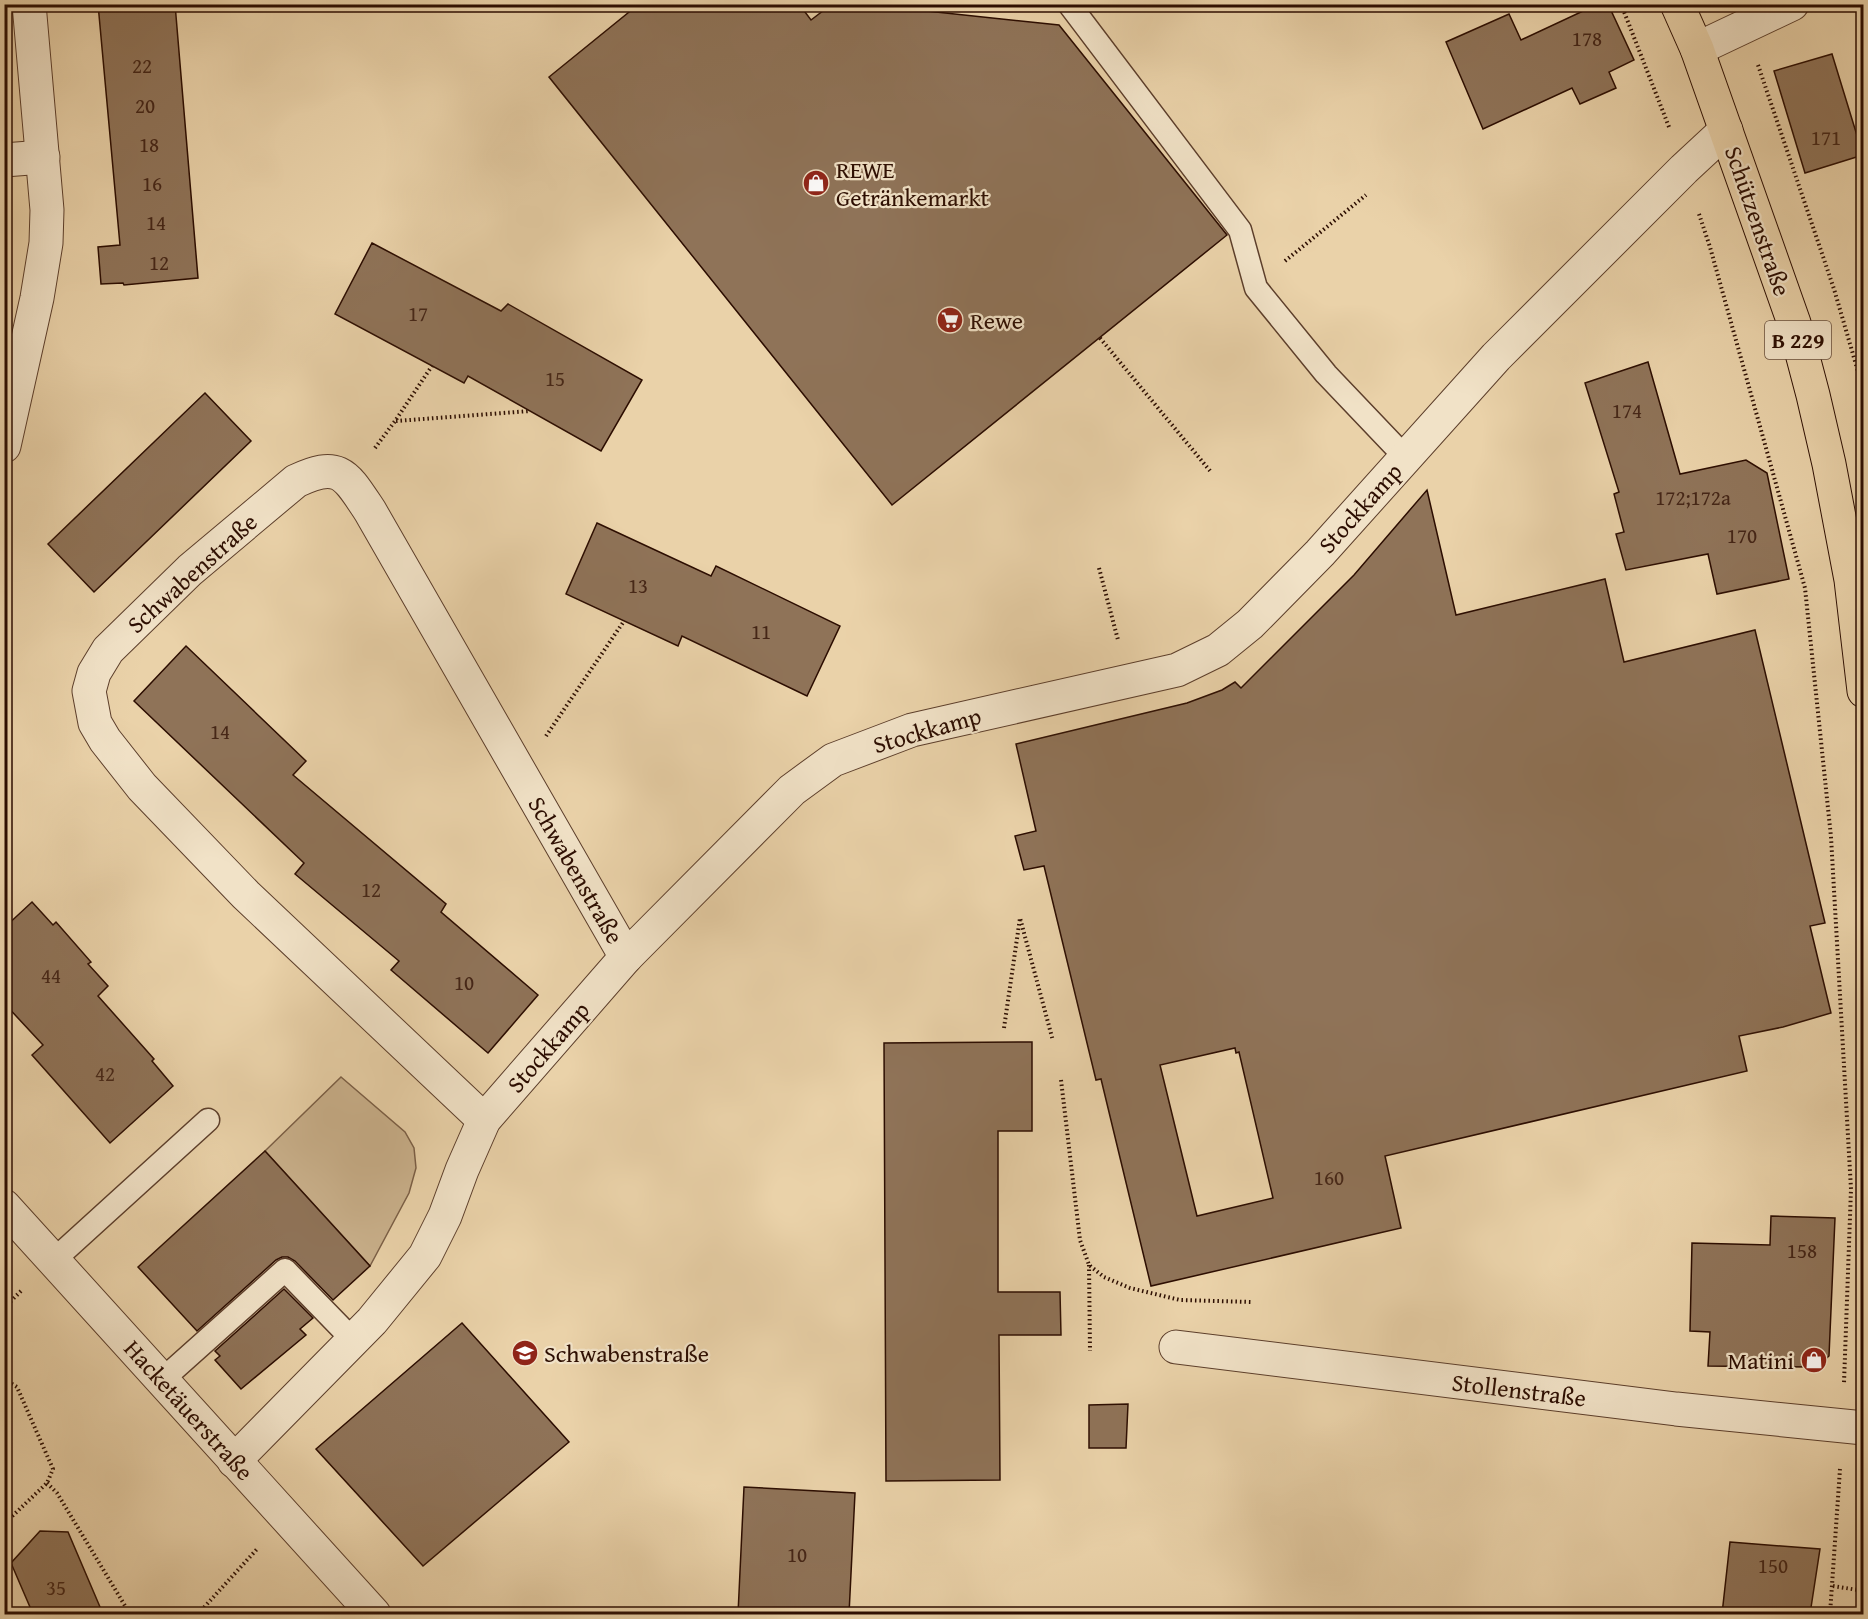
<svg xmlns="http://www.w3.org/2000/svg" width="1868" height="1619" font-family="'Gentium Book Plus',serif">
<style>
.green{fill:#cab18c;stroke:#7b5f46;stroke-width:1.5}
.building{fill:#8f7358;stroke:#2c0d01;stroke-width:1.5;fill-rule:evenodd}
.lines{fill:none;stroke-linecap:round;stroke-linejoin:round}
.service-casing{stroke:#5c3e2b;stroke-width:25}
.minor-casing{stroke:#5c3e2b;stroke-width:35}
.primary-casing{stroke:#2c0d01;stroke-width:35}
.path{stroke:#2c0d01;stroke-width:4;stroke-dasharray:1.5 3;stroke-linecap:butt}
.service{stroke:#f1e2c7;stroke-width:22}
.minor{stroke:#f1e2c7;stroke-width:33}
.primary{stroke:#ead2a9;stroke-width:33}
.labels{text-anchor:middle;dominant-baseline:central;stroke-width:4.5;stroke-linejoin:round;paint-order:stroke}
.number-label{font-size:21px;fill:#452617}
.shield{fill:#f1e2c7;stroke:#674d3c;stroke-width:1.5}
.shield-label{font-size:22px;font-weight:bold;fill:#2c0d01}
.poi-label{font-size:24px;fill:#2c0d01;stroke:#f1e2c7;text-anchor:start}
.street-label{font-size:24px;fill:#2c0d01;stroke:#f1e2c7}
</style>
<rect width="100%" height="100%" fill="#ead2a9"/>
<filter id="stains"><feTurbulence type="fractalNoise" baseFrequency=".00333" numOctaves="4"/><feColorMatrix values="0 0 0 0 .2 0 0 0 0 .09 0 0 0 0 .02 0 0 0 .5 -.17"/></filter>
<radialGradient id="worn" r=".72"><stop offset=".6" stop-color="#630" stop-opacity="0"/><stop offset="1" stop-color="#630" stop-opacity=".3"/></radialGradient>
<path class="green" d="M341,1077L405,1132L414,1148L416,1168L409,1193L370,1266L265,1151Z"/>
<g class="building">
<path d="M98,4H175L198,278L124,285L123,283L101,284L98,247L120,245Z"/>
<path d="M639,4H799L811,20L832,4H861L1059,25L1227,235L892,505L549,77Z"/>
<path d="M1598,4H1608L1634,60L1609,72L1616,88L1580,104L1572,88L1483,129L1446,42L1509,14L1521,40Z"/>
<path d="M1832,54L1863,155L1805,173L1774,71Z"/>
<path d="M372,243L501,311L508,304L642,380L601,451L468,376L464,383L335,314Z"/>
<path d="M1648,362L1680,474L1746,460L1767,473L1789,579L1717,594L1708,554L1626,570L1616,534L1624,532L1614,494L1619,492L1585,383Z"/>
<path d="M205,393L251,441L94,592L48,544Z"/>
<path d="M1427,490L1456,615L1605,579L1624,662L1755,630L1825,923L1810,926L1831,1013L1783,1027L1739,1036L1747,1071L1385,1156L1401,1228L1151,1286L1101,1079L1096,1080L1044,866L1024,870L1015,836L1036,831L1016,744L1187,703L1222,690L1235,682L1241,688L1354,575ZM1235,1048L1236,1053L1239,1052L1273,1198L1197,1216L1160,1065Z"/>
<path d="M597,523L711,576L716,566L840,626L807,696L682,636L678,646L566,594Z"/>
<path d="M186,646L306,761L293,775L446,904L441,912L538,995L488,1053L391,970L399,961L295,874L304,863L134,701Z"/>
<path d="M32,902L53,925L56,922L91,962L88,964L108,986L98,996L154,1059L152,1061L173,1086L110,1143L32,1055L43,1045L4,1003V928Z"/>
<path d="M1032,1042V1131H998V1292H1060L1061,1335H999L1000,1480L886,1481L884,1043Z"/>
<path d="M265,1151L370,1266L333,1300L295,1261L288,1257H282L276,1260L197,1331L138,1267Z"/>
<path d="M1771,1216L1835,1218L1829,1356L1817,1367L1708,1366L1710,1332L1690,1331L1692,1243L1770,1245Z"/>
<path d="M284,1289L313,1318L300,1329L306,1335L241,1389L215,1360L220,1356L215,1351Z"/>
<path d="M462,1323L569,1442L423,1566L316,1449Z"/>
<path d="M1128,1404L1126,1448H1089V1405Z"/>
<path d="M744,1487L855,1493L849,1614H738Z"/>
<path d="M40,1531L68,1532L103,1614H33L11,1563Z"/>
<path d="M1730,1542L1820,1549L1810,1614H1722Z"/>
</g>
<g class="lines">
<defs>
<g id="service">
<path d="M1069,4L1240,230L1256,288L1326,374L1406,458"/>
<path d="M54,1260L208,1120"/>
<path d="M162,1380L285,1270L353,1340"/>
</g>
<g id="minor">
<path d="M1697,49L1792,4"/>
<path d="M4,160L43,157"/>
<path d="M4,446L37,298L46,243L47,210L29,4"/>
<path d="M484,1120L246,895L142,787L105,740L95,723L89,691L94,673L108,650L190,570L296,481C340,460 346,475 370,511L626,957"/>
<path d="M4,1206L374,1614"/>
<path d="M1176,1347L1676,1409L1864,1428"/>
<path d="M234,1461L372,1321L425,1256L445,1216L462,1170L484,1120L626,957L792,790L833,760L912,730L1177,670L1218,650L1250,624L1320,553L1496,357L1684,169L1726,130"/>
</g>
<path id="primary" d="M1677,4L1697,49L1794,323L1813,395L1829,464L1851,580L1864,691"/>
</defs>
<use href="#service" class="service-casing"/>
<use href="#minor" class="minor-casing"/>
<use href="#primary" class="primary-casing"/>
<g class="path">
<path d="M1621,4L1669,127"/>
<path d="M1758,65L1834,289L1864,392"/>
<path d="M1699,214L1710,247L1805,588L1831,837L1851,1189L1844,1383"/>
<path d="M1285,261L1366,195"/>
<path d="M1100,338L1211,472"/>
<path d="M396,421L530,411"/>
<path d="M375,448L395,421L432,366"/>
<path d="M1099,568L1118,640"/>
<path d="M546,736L624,621"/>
<path d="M1004,1028L1020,918L1053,1041"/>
<path d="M1061,1080L1080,1240L1089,1265L1104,1277L1130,1288L1180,1300L1252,1302"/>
<path d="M1089,1265L1090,1351"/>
<path d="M4,1308L23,1289"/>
<path d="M4,1379L17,1387L53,1469L47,1483L4,1524"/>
<path d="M47,1483L57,1493L130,1614"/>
<path d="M1833,1586L1864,1591"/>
<path d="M4,1608L7,1614"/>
<path d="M198,1614L258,1548"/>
<path d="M1830,1614L1840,1469"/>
</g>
<use href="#service" class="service"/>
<use href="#minor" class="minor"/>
<use href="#primary" class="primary"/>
</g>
<defs>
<symbol id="shop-disc" viewBox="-11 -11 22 22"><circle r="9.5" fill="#8f2418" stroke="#f1e2c7"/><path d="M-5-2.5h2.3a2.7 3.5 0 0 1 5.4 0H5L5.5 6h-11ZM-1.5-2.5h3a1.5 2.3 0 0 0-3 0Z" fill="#fff"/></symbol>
<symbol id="supermarket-disc" viewBox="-11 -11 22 22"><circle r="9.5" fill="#8f2418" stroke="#f1e2c7"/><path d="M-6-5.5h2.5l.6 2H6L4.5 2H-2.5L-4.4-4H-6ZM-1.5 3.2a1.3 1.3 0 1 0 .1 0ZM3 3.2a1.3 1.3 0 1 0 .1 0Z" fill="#fff"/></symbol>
<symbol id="school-disc" viewBox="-11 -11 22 22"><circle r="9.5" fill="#8f2418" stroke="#f1e2c7"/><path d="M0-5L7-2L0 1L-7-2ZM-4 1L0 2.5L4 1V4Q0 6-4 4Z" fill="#fff"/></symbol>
</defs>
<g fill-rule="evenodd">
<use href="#shop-disc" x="801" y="168" width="30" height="30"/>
<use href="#supermarket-disc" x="935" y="305" width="30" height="30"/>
<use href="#school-disc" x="510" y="1338" width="30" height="30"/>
<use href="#shop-disc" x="1799" y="1345" width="30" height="30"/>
</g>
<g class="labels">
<g class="number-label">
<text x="1587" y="38">178</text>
<text x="142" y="65">22</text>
<text x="145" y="105">20</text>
<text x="1826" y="137">171</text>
<text x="149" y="144">18</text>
<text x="152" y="183">16</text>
<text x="156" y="222">14</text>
<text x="159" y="262">12</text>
<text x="418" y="313">17</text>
<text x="555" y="378">15</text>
<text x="1627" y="410">174</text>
<text x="1693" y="497">172;172a</text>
<text x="1742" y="535">170</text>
<text x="638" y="585">13</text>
<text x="761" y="631">11</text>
<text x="220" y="731">14</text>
<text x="371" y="889">12</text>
<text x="51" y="975">44</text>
<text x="464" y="982">10</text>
<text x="105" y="1073">42</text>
<text x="1329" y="1177">160</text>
<text x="1802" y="1250">158</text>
<text x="797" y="1554">10</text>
<text x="1773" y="1565">150</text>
<text x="56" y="1587">35</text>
</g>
<rect class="shield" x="1765" y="321" width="66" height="38" rx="4.5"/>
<g class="shield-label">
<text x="1798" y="340">B 229</text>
</g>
<g class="poi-label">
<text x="836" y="169">REWE<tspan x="836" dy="28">Getränkemarkt</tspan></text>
<text x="970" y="320">Rewe</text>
<text x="544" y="1353">Schwabenstraße</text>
<text x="1794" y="1360" text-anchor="end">Matini</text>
</g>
<g class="street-label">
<text transform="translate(1758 221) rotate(71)">Schützenstraße</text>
<text transform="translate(1360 508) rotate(-48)">Stockkamp</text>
<text transform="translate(192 573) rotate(-42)">Schwabenstraße</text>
<text transform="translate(927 730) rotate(-16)">Stockkamp</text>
<text transform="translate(576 870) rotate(60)">Schwabenstraße</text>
<text transform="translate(548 1047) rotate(-49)">Stockkamp</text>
<text transform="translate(1519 1390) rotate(7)">Stollenstraße</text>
<text transform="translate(189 1410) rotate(48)">Hacketäuerstraße</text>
</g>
</g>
<rect width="1868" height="1619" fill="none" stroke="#ead2a9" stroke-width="24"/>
<rect x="6" y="6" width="1856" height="1607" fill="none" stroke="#2c0d01" stroke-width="3"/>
<rect x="12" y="12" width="1844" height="1595" fill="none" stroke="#2c0d01" stroke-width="1.5"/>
<rect width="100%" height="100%" filter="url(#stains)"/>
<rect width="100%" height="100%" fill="url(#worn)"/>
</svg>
